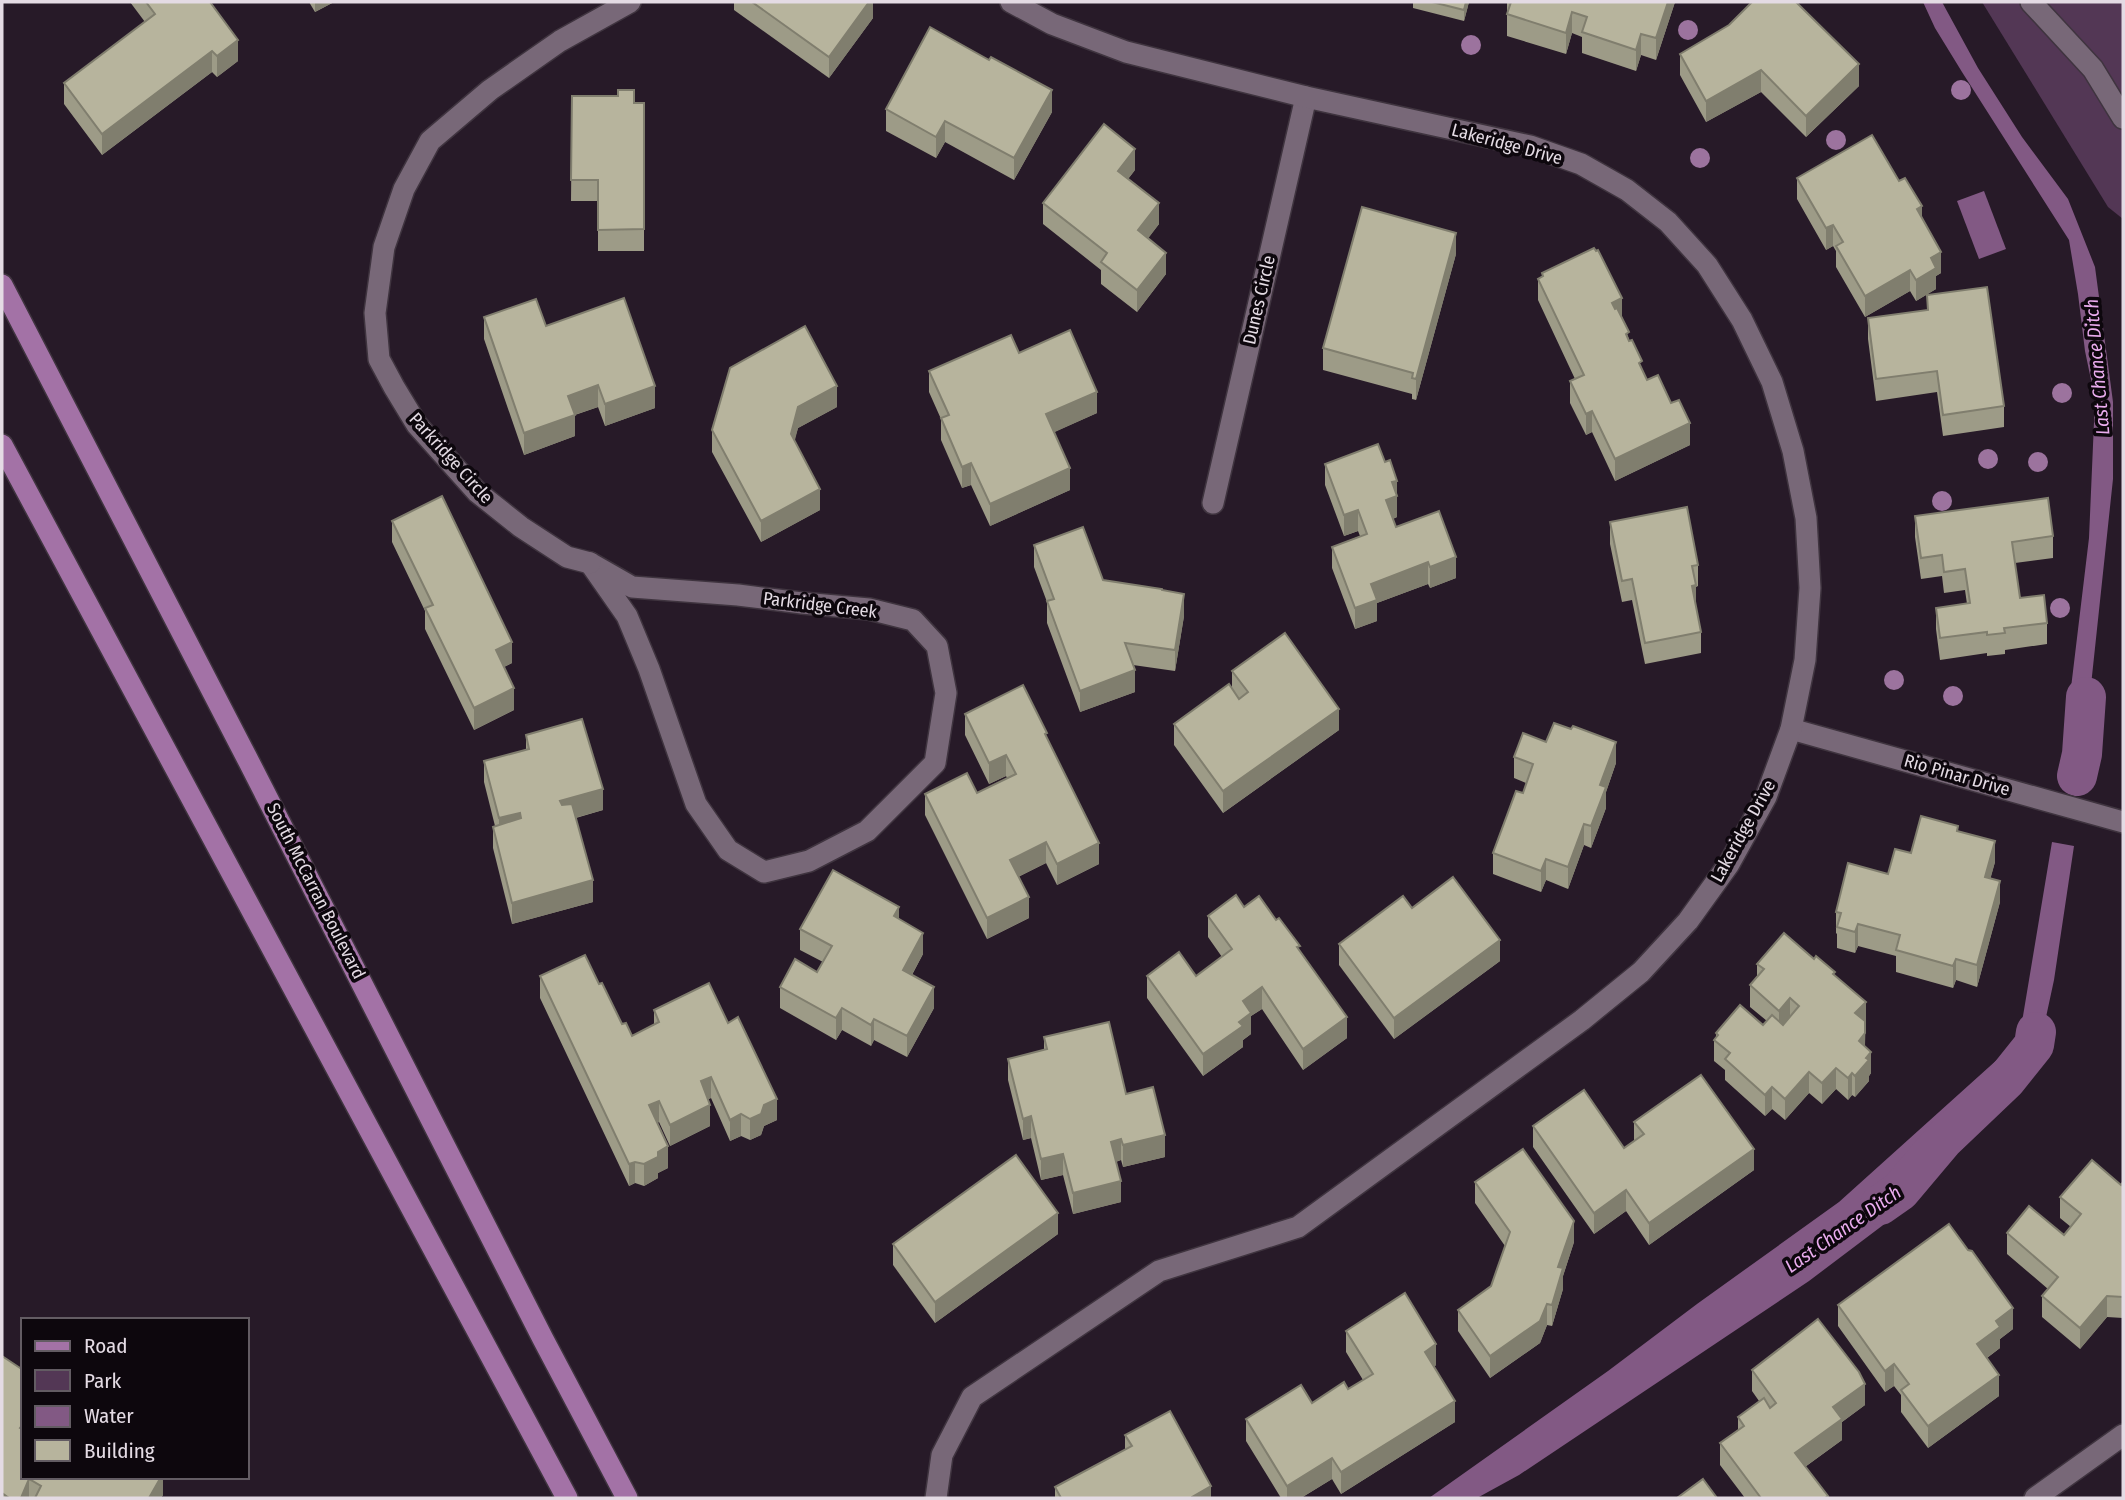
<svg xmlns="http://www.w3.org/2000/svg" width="2125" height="1500" font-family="'Fira Sans Condensed',sans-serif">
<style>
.green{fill:#533755}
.water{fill:#825984}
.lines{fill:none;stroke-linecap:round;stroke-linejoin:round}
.canal{stroke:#825984;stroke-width:40}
.minor-casing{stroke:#3f343f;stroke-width:24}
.major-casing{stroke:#3f343f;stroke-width:24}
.minor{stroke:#786878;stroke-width:21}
.major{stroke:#a372a6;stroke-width:21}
.tree{fill:#9c739e}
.wall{fill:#9d9b87}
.shaded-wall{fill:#807e6e}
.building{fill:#b7b49d;stroke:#807e6e;stroke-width:2}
.labels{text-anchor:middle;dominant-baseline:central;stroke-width:7;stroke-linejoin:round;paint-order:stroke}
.street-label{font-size:18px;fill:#e4dbe4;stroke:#0d070d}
.water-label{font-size:19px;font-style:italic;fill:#eaacee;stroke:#0d070d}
</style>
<rect width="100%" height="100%" fill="#271a28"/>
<path class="green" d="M1982,2H2123V219L2108,207Z"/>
<g class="water">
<path d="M1923,2H1942L1978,68L2022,137L2068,199L2095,267L2113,402V479L2084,751L2064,746L2089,538L2095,399L2085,351L2078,294L2069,240L1962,72L1935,28Z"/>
<path d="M1984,191L2006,249L1979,259L1957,201Z"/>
<path d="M2052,842L2074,846L2054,980L2040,1045L1920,1167L1911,1204L1809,1281L1519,1475L1477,1498H1429L1608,1371L1697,1304L1839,1202L2019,1040Z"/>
</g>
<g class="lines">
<g class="canal">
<path d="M2077,776L2082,754L2086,697"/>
<path d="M1880,1205L1900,1191L1943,1140L2006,1080L2034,1045L2036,1032"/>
</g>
<defs>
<g id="minor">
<path d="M2031,2L2093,69L2123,118"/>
<path d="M1213,503L1306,97"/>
<path d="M590,563L632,587L738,595L802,603L869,609L913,620L937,646L946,693L935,763L867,831L809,861L764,872L728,850L696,804L649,669L627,616Z"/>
<path d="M590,563L567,557L521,527L477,492L417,425L394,387L379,359L375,313L384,247L404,189L430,141L490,90L560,41L630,2"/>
<path d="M1791,729L2123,822"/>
<path d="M936,1498L942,1455L972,1397L1159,1271L1298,1227L1582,1020L1641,972L1688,921L1729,864L1766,797L1791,729L1805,660L1810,588L1806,518L1793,451L1772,382L1742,320L1707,265L1668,222L1627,190L1581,164L1530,146L1306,97L1126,52L1052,24L1011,2"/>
<path d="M2035,1498L2123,1435"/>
</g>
<g id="major">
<path d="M2,285L249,762L543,1339L627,1498"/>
<path d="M2,445L567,1498"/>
</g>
</defs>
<use href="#minor" class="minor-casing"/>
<use href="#major" class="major-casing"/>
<use href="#minor" class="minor"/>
<use href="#major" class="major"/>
</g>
<g class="tree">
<circle cx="1688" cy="30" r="10"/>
<circle cx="1471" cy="45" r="10"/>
<circle cx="1961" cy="90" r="10"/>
<circle cx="1836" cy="140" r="10"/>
<circle cx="1700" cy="158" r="10"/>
<circle cx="2062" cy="393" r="10"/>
<circle cx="1988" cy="459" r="10"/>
<circle cx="2038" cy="462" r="10"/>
<circle cx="1942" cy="501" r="10"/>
<circle cx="2060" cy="608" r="10"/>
<circle cx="1894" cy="680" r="10"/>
<circle cx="1953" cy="696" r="10"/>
</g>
<g class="wall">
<path d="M130,2H210L238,61L217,77L212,72L102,155L64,104V83L145,22Z"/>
<path d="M309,2H334L315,12Z"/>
<path d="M734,2H873V18L829,78L734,10Z"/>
<path d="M1413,2H1469L1464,21L1413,8Z"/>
<path d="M1507,2H1675L1656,60L1641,55L1636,71L1582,53V37L1572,33L1566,54L1507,36Z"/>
<path d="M1680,54L1859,86L1806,137L1761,92L1706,122L1680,75Z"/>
<path d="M572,96L634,103H644V251H598V201H571Z"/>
<path d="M886,109L1052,112L1014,180L945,142L936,158L886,131Z"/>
<path d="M1135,170L1128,179L1159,224L1148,238L1166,274L1137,312L1101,284V270L1043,224V203Z"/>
<path d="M1797,178L1922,218L1941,273L1936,276V289L1916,301L1910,291L1865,317L1836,267V251L1833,246L1826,250L1797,199Z"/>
<path d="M1456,254L1416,400L1412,399V394L1323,370V348Z"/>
<path d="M1542,273L1622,317L1629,340L1647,380L1690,445L1615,481L1592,432L1586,435L1570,403V381L1575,379L1538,300V279L1542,277Z"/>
<path d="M1927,295L2004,406V427L1943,436L1937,392L1876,401L1868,339V318L1927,310Z"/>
<path d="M484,317L546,326L655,408L605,426L598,407L575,415V436L524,455L484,339Z"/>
<path d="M1019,353L1097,413L1054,432L1070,490L990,526L971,485L962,488L941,440V419L929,392V371Z"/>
<path d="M837,407L798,428L794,441L820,510L761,542L712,452V430Z"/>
<path d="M1325,464L1397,481V517L1393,519L1396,527L1456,578L1430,588L1428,584L1377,603V621L1355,629L1332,568V547L1360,536L1358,531L1344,536L1325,485Z"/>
<path d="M1915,516L2053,536V558L2015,563L2020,598L2047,623V644L2005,650V654L1987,656V653L1940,660L1936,629V608L1967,604L1965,590L1944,593L1942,576L1921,579L1915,537Z"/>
<path d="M392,521L512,663L504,667L514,710L474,730L425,629V611L392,542Z"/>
<path d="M1610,522L1698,565V586L1696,587V606L1701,632V653L1645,664L1632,600L1622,602L1610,544Z"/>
<path d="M1034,545L1103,580L1162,590L1184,616L1175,671L1133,665L1135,692L1080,712L1047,623V602L1034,567Z"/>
<path d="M1232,671L1339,730L1223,813L1174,745V724L1232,689Z"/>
<path d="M965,714L1047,739L1099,864L1057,885L1046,863L1018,877L1029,918L987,939L925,815V794L977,793L1007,778L1006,776L989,784L965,735Z"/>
<path d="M526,735L603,810L576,818L593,902L512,924L493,848V827L495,826L484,782V761L526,750Z"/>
<path d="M1546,742L1616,763L1606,792V808L1591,848L1584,845L1568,889L1546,880L1541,892L1493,874V853L1523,793L1526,783L1514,778V757Z"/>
<path d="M1958,832L1995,862L1990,879L2000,902L1977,987L1956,980L1953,988L1896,972V956L1858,946L1855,953L1837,948V934L1836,933V912L1888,874L1911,853Z"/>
<path d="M1244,907L1276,920L1300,951L1347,1038L1303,1070L1262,1009L1251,1016V1034L1243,1040V1047L1203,1076L1147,998V976H1196L1222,957L1208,937V916Z"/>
<path d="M1412,908L1500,961L1394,1039L1339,965V944Z"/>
<path d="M899,919L923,954L912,975L934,1008L907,1057L874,1040L871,1046L842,1030L836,1040L780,1008V987L817,972L823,962L800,950V929Z"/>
<path d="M1814,959L1866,1002L1865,1046L1871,1073L1869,1076V1081L1855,1097L1852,1095L1848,1100L1836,1089L1822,1104L1809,1093L1785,1120L1772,1109L1765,1116L1725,1080V1070L1714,1061V1040L1716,1038V1033L1763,1025L1767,1021L1750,1007V985L1757,976V964Z"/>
<path d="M540,976L622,1024L632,1036L654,1025V1010L728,1023L777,1120L764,1126L761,1135L750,1140L741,1136L730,1141L711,1098L708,1099L710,1126L670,1146L659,1122L657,1123L668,1168L658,1173V1178L644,1186L635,1183L629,1186L540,998Z"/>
<path d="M1044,1037L1126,1094L1165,1157L1123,1167L1121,1160L1116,1162L1121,1202L1073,1214L1063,1175L1041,1180L1031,1138L1023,1140L1008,1080V1059L1044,1050Z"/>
<path d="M1634,1122L1754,1170L1649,1245L1626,1211L1594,1234L1533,1147V1126L1624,1148L1634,1141Z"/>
<path d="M1475,1182L1574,1242L1563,1276V1289L1552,1326L1547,1325L1540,1343L1490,1378L1458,1331V1310L1491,1286L1505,1246L1475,1203Z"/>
<path d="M2123,1182V1318L2107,1317L2080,1349L2042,1317V1296L2048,1289L2007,1254V1233L2064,1235L2071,1227L2060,1218V1197L2121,1185Z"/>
<path d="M1058,1234L935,1323L893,1265V1244Z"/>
<path d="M1838,1305L2013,1329L2000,1339V1348L1987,1358L1999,1396L1928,1448L1901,1412V1395L1894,1386L1885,1392L1838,1326Z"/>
<path d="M1346,1331L1436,1365L1434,1367L1455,1422L1341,1494L1332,1479L1301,1498H1281L1246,1441V1419L1312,1403L1348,1389L1363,1380L1346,1352Z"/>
<path d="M2,1356L23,1477H163V1495L161,1498H2Z"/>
<path d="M1752,1370L1865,1405L1842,1422V1440L1805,1467L1828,1498H1745L1720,1465V1443L1738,1430V1417L1759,1401L1752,1391Z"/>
<path d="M1125,1435L1211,1498H1055V1487L1125,1450Z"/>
</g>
<g class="shaded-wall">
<path d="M315,2H334L315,12Z"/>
<path d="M869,2H873V18L829,78V57Z"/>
<path d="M1466,2H1469L1464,21V10Z"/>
<path d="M1668,2H1675L1656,60V38Z"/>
<path d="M1572,12V33L1566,54V33Z"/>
<path d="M1641,34V55L1636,71V50Z"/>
<path d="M238,40V61L217,77V56Z"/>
<path d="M212,51V72L102,155V134Z"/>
<path d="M1859,64V86L1806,137V116Z"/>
<path d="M1761,70V92L1706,122V101Z"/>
<path d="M1052,90V112L1014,180V158Z"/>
<path d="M945,121V142L936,158V137Z"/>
<path d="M1135,149V170L1118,192V171Z"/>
<path d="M1159,203V224L1138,252V230Z"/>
<path d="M1922,206V228L1917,209Z"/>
<path d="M1833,225V246L1826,250V228Z"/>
<path d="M1456,233V254L1416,400V379Z"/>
<path d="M1941,252V273L1936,276V289L1916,301V280L1931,258Z"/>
<path d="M1166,253V274L1137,312V290Z"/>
<path d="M1910,270V291L1865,317V296Z"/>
<path d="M1622,298V320L1612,324V303Z"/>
<path d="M598,385V407L568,417V396Z"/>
<path d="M655,386V408L605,426V404Z"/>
<path d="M837,386V407L798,428L791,456V434L798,407Z"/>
<path d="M1097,392V413L1046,436V414Z"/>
<path d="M1592,411V432L1586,435V414Z"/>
<path d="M575,415V436L524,455V433Z"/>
<path d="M1690,423V445L1615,481V459Z"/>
<path d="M971,463V485L962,488V467Z"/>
<path d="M1070,468V490L990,526V504Z"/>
<path d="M1397,481V517L1386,521V500L1392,482Z"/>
<path d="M820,489V510L761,542V521Z"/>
<path d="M1358,510V531L1344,536V515Z"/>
<path d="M1456,557V578L1430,588V567Z"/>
<path d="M1428,562V584L1377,603V621L1355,629V608L1371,584Z"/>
<path d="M1696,585V606L1692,586Z"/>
<path d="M1184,594V616L1175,671V650Z"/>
<path d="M512,642V663L496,671V650Z"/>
<path d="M1135,670V692L1080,712V691Z"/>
<path d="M514,688V710L474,730V708Z"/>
<path d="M1339,709V730L1223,813V791Z"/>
<path d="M1616,742V763L1606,792V808L1591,848V826L1600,785Z"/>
<path d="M1006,755V776L989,784V763Z"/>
<path d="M603,789V810L560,822V801Z"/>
<path d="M520,813V834L499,840V818Z"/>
<path d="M1584,824V845L1568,889V867Z"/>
<path d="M1995,841V862L1985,899V877Z"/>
<path d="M1046,842V863L1010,881V860Z"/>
<path d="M1099,843V864L1057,885V864Z"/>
<path d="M1546,859V880L1541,892V871Z"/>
<path d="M593,880V902L512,924V903Z"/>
<path d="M2000,881V902L1977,987V965Z"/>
<path d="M1029,897V918L987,939V918Z"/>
<path d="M899,907V928L894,916Z"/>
<path d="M1858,924V946L1855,953V932Z"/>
<path d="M923,933V954L903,991V970Z"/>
<path d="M1500,940V961L1394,1039V1018Z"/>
<path d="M1956,959V980L1953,988V966Z"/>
<path d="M934,987V1008L907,1057V1036Z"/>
<path d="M1262,987V1009L1251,1016V1034L1243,1040V1047L1203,1076V1054L1239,1022L1243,1001Z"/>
<path d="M1790,998V1020L1779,1032V1011Z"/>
<path d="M1866,1002V1023L1855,1035V1013Z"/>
<path d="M842,1008V1030L836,1040V1018Z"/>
<path d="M1347,1017V1038L1303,1070V1049Z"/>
<path d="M874,1019V1040L871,1046V1025Z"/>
<path d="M1865,1033V1054L1859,1041Z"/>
<path d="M1871,1052V1073L1869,1076V1081L1855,1097V1076L1866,1058Z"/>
<path d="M1836,1068V1089L1822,1104V1083Z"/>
<path d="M1809,1072V1093L1785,1120V1099Z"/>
<path d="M1852,1073V1095L1848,1100V1078Z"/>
<path d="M711,1077V1098L701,1103V1081Z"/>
<path d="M1772,1087V1109L1765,1116V1095Z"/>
<path d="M777,1099V1120L764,1126L761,1135L750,1140V1119L764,1105Z"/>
<path d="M659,1101V1122L649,1127V1105Z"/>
<path d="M710,1105V1126L670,1146V1125Z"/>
<path d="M741,1114V1136L730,1141V1120Z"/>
<path d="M1031,1116V1138L1023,1140V1119Z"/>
<path d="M1165,1135V1157L1123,1167V1145Z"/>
<path d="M1121,1139V1160L1111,1163V1142Z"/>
<path d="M668,1146V1168L658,1173V1178L644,1186V1164L658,1152Z"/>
<path d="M1754,1149V1170L1649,1245V1223Z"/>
<path d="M1063,1154V1175L1041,1180V1159Z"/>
<path d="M635,1162V1183L629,1186V1164Z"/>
<path d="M1121,1181V1202L1073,1214V1193Z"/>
<path d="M1626,1190V1211L1594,1234V1213Z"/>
<path d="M1058,1213V1234L935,1323V1302Z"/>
<path d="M1574,1221V1242L1563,1276V1289L1552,1326V1305L1558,1267Z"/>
<path d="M2107,1296V1317L2080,1349V1328Z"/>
<path d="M1547,1304V1325L1540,1343L1490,1378V1356Z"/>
<path d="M2013,1308V1329L2000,1339V1348L1977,1365V1344L1996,1321Z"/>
<path d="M1436,1344V1365L1425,1373V1352Z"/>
<path d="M1894,1364V1386L1885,1392V1371Z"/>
<path d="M1999,1375V1396L1928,1448V1426Z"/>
<path d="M1865,1384V1405L1842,1422V1440L1795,1474V1453L1833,1407Z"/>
<path d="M1455,1401V1422L1341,1494V1472Z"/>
<path d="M1332,1458V1479L1301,1498H1287V1486Z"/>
<path d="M161,1477H163V1495L161,1498H149Z"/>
<path d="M29,1479V1498H21Z"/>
<path d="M1211,1486V1498H1192V1497Z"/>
</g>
<g class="building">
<path d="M146,2H210L238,40L217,56L212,51L102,134L64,83L155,14Z"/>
<path d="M752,2H869L829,57Z"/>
<path d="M1432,2H1466L1464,10Z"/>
<path d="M1511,2H1668L1656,38L1641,34L1636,50L1582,32L1587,17L1572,12L1566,33L1507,14Z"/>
<path d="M1752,2H1796L1859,64L1806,116L1761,70L1706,101L1680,54L1729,25Z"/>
<path d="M930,27L989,60L991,57L1052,90L1014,158L945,121L936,137L886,109Z"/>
<path d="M618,90H634V103H644V229L598,230V180H571L572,96H618Z"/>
<path d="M1104,124L1135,149L1118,171L1159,203L1138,230L1166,253L1137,290L1101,262L1107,253L1043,203Z"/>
<path d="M1872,135L1899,181L1905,178L1922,206L1917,209L1941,252L1931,258L1936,268L1916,280L1910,270L1865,296L1836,246L1843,242L1833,225L1826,228L1797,178Z"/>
<path d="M1362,207L1456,233L1416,379L1412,378L1413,373L1323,348Z"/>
<path d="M1594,248L1596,251L1598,250L1622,298L1612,303L1615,309L1617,308L1629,332L1626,334L1629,341L1632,340L1642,361L1639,363L1647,380L1658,375L1671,403L1679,400L1690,423L1615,459L1592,411L1586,414L1570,381L1584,375L1538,279L1543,276L1542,273Z"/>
<path d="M1987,287L2004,406L1943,415L1937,371L1876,379L1868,318L1928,310L1927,295Z"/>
<path d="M624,298L655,386L605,404L598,385L568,396L575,415L524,433L484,317L536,299L546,326Z"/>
<path d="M805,326L837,386L798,407L791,434L820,489L761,521L712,430L730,368Z"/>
<path d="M1070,330L1097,392L1046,414L1070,468L990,504L971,463L962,467L941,418L949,415L929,371L1011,335L1019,353Z"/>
<path d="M1378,444L1385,462L1390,460L1397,481L1392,482L1397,496L1386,500L1396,527L1439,511L1456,557L1430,567L1428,562L1371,584L1377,600L1355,608L1332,547L1367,534L1358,510L1344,515L1325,464Z"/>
<path d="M442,496L512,642L496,650L514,688L474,708L425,608L433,605L392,521Z"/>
<path d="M2048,498L2053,536L2012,542L2020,598L2044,595L2047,623L2004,628L2005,633L1987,635V632L1940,638L1936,608L1970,603L1965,569L1944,572L1942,555L1921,558L1915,516Z"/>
<path d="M1687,507L1698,565L1692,566L1696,585L1692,586L1701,632L1645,643L1632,579L1622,581L1610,522Z"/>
<path d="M1083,527L1103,580L1162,589V590L1184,594L1175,650L1125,643L1135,670L1080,691L1047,601L1054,599L1034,545Z"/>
<path d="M1285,633L1339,709L1223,791L1174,724L1229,684L1239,699L1248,692L1232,671Z"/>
<path d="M1023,685L1047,733L1045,734L1099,843L1057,864L1046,842L1010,860L1029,897L987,918L925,794L967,773L977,793L1016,774L1006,755L989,763L965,714Z"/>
<path d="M582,719L603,789L560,801L562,805L572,804L593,880L512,903L493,827L521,818L520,813L499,818L484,761L529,749L526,735Z"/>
<path d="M1554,723L1571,729L1573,726L1616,742L1600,785L1606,787L1591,826L1584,824L1568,867L1546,859L1541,871L1493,853L1516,791L1523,793L1533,764L1514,757L1523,733L1546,742Z"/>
<path d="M1921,816L1958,826L1957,831L1995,841L1985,877L2000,881L1977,965L1956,959L1953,966L1896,950L1900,935L1858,924L1855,932L1837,927L1841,913L1836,912L1848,863L1888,874L1895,849L1911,853Z"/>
<path d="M833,870L899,907L894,916L923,933L903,970L934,987L907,1036L874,1019L871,1025L842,1008L836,1018L780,987L795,959L817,972L832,946L800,929Z"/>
<path d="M1453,877L1500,940L1394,1018L1339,944L1403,896L1412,908Z"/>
<path d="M1236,895L1244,907L1259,896L1276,920L1279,918L1300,946L1297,947L1347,1017L1303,1049L1262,987L1243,1001L1251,1013L1239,1022L1243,1026L1203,1054L1147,976L1179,952L1196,976L1232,949L1208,916Z"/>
<path d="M1784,933L1814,959L1816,956L1835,972L1833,974L1866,1002L1855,1013L1865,1021V1033L1859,1041L1871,1052L1866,1058L1869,1060L1855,1076L1852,1073L1848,1078L1836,1068L1822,1083L1809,1072L1785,1099L1772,1087L1765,1095L1725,1059L1730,1053L1714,1040L1718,1035L1716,1033L1740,1005L1763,1025L1772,1015L1783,1025L1799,1006L1790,998L1779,1011L1750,985L1764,969L1757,964Z"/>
<path d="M585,955L599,984L602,983L622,1024L626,1023L632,1036L659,1022L654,1010L709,983L728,1023L738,1017L777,1099L764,1105L761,1114L750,1119L741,1114L730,1120L711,1077L701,1081L710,1105L670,1125L659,1101L649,1105L668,1146L658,1152V1157L644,1164L635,1162L629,1164L540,976Z"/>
<path d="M1109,1022L1126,1094L1153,1087L1165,1135L1123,1145L1121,1139L1111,1142L1121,1181L1073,1193L1063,1154L1041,1159L1031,1116L1023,1119L1008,1059L1047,1049L1044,1037Z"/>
<path d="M1701,1075L1754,1149L1649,1223L1626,1190L1594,1213L1533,1126L1584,1090L1624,1148L1644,1134L1634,1122Z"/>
<path d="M1523,1149L1574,1221L1558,1267L1563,1268L1552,1305L1547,1304L1540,1321L1490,1356L1458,1310L1491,1286L1510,1232L1475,1182Z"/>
<path d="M1016,1155L1058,1213L935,1302L893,1244Z"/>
<path d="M2092,1160L2121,1185L2123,1182V1297L2107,1296L2080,1328L2042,1296L2058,1277L2007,1233L2029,1206L2064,1235L2081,1214L2060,1197Z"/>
<path d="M1949,1224L1968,1250L1972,1251L2013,1308L1996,1321L2000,1327L1977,1344L1999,1375L1928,1426L1901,1390L1909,1384L1894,1364L1885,1371L1838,1305Z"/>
<path d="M1405,1293L1436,1344L1425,1352L1455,1401L1341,1472L1332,1458L1287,1486L1246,1419L1301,1385L1312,1403L1344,1382L1348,1389L1373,1374L1346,1331Z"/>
<path d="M1818,1319L1859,1372L1865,1384L1833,1407L1842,1419L1795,1453L1828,1496L1825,1498H1761L1720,1443L1744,1426L1738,1417L1764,1398L1770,1408L1776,1403L1752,1370Z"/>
<path d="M2,1356L23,1370V1424L20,1428L23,1430V1477H161L149,1498H35L41,1486L29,1479L21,1498H9L2,1493Z"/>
<path d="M1170,1411L1211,1486L1192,1497V1498H1061L1055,1487L1132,1446L1125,1435Z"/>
<path d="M1703,1479L1717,1498H1677Z"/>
</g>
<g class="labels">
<g class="street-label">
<text transform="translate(1507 144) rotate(15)">Lakeridge Drive</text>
<text transform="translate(1259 300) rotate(-77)">Dunes Circle</text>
<text transform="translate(451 458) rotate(48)">Parkridge Circle</text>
<text transform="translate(820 605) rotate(7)">Parkridge Creek</text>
<text transform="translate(1957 775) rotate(16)">Rio Pinar Drive</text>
<text transform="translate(1743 831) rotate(-61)">Lakeridge Drive</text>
<text transform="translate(316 891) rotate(63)">South McCarran Boulevard</text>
</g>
<g class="water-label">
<text transform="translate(2097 367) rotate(-95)">Last Chance Ditch</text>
<text transform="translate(1843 1229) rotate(-35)">Last Chance Ditch</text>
</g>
</g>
<rect width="2125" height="1500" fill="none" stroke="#e4dbe4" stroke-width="7"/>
<rect x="21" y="1318" width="228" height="161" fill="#0d070d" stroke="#635c63" stroke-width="2"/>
<rect x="35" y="1341" width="35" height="10" fill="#a372a6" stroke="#635c63" stroke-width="2"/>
<text x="84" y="1353" font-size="21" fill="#e4dbe4">Road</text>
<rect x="35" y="1370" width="35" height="21" fill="#533755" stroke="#635c63" stroke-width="2"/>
<text x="84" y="1388" font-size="21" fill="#e4dbe4">Park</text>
<rect x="35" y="1406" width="35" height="21" fill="#825984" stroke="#635c63" stroke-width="2"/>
<text x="84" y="1423" font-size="21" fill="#e4dbe4">Water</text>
<rect x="35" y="1440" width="35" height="21" fill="#b7b49d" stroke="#635c63" stroke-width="2"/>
<text x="84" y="1458" font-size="21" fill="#e4dbe4">Building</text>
</svg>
